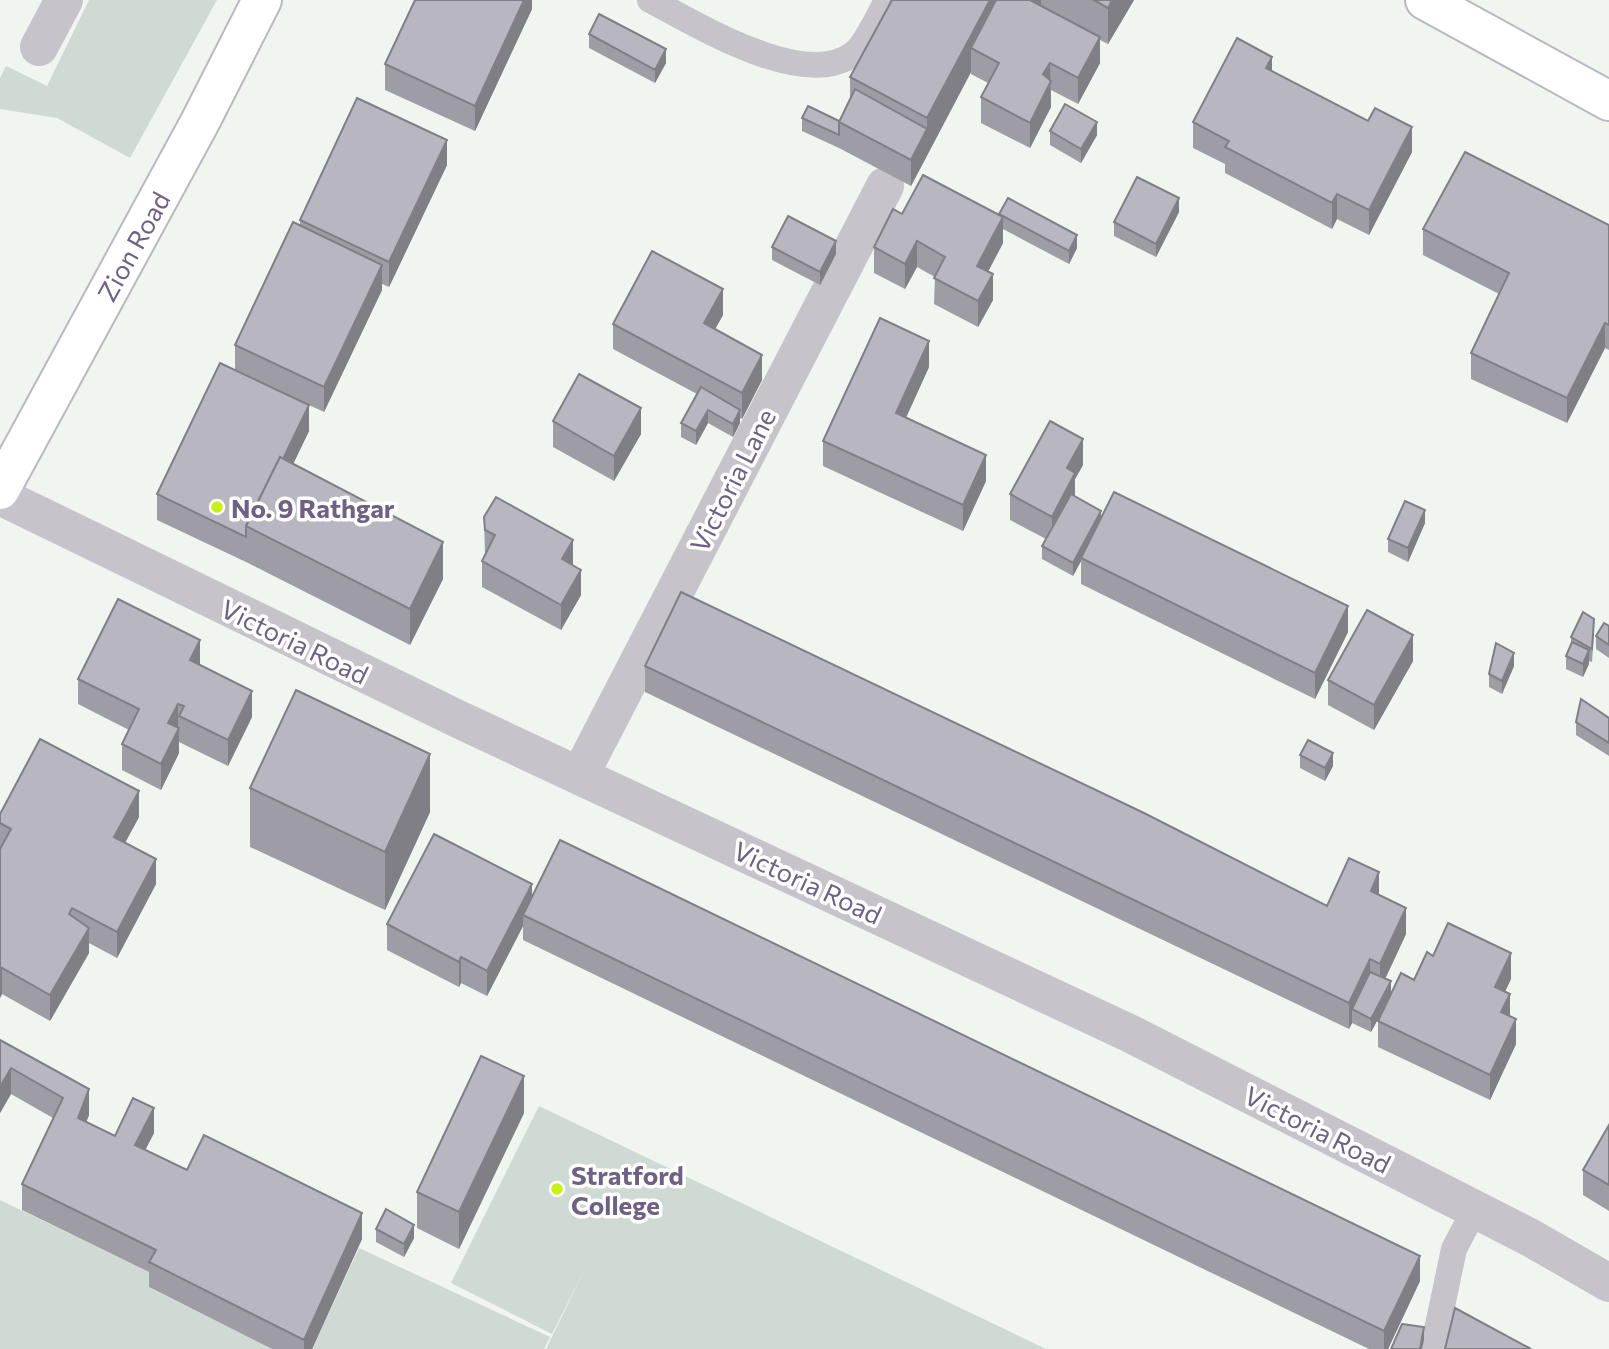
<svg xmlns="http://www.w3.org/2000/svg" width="1609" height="1349" font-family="Commissioner,sans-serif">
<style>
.green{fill:#cfdad5}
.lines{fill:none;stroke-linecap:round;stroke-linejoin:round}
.secondary-casing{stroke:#bbb8c1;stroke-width:42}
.lane{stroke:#c6c3ca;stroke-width:26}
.street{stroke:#c6c3ca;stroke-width:38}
.secondary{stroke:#fff;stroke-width:38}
.wall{fill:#9e9da5}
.shaded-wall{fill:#817f86}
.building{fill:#b8b6c0;stroke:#817f86;stroke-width:2}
.poi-dot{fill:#c7f213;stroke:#fff;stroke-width:2.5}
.labels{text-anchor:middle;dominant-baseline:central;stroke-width:7;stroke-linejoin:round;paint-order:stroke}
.street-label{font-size:26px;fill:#6f6184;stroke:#fff}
.poi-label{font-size:26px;font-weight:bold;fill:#6f6184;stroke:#fff;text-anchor:start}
</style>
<rect width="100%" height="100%" fill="#f0f5f0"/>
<g class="green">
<path d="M89,0H217L130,158L57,118L0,109V78L6,66L47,86Z"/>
<path d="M539,1106L1046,1349H546L586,1267L552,1334L451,1283Z"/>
<path d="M0,1200L156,1275L150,1288L272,1349H0Z"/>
<path d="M359,1248L550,1337L544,1349H312Z"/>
</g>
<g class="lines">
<defs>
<g id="secondary">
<path d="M1425,0L1609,101"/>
<path d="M0,490L200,122L262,0"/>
</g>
</defs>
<use href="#secondary" class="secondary-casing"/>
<g class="lane">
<path d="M650,0C696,24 804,91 853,54C864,47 881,12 887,0"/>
<path d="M1433,1349L1454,1249L1475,1209"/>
</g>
<g class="street">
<path d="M39,47L64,0"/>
<path d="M0,496L458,719L1131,1034L1531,1238L1609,1283"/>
<path d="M580,775L885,186"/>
</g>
<use href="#secondary" class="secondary"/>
</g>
<g class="wall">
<path d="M532,0V9L475,131L385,90V64Z"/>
<path d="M892,0H1134L1108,44L1100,40V63L1078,104L1051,90V107L1030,148L981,123V97L988,83L971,74V72L911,186L839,148L802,131V118L839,121L850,98V77Z"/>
<path d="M589,34L666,63L655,83L589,48Z"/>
<path d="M1272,71L1412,152L1369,235L1337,219L1332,229L1225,173V164L1193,148V122Z"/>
<path d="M1050,131L1097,135L1081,163L1050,145Z"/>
<path d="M447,165L389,287L382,284V290L324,412L309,405V431L293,464L443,579L410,645L246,562L157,520V494L235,370V345L300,225V220Z"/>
<path d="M1179,212L1156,257L1114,236V222Z"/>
<path d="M902,214L999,215L1077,248L1069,264L1003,229V243L988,272L993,300L978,327L934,304L935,277L917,267L905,289L874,273V247Z"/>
<path d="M1609,225V350L1605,348L1567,423L1471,379V353L1499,294L1423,255V229Z"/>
<path d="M772,247L836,254L820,285L772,260Z"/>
<path d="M723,315L715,329L762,380L742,419L740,418V423L733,437L708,423L696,445L681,437V423L697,394L613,349V324Z"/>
<path d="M929,367L906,418L986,481L963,531L823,466V441Z"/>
<path d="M553,421L641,434L614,481L553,447Z"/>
<path d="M1083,465L1075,479V497L1101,518L1348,632L1315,699L1081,584V561L1073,576L1042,559V546L1046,539L1010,520V494Z"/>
<path d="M484,517L573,565L581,595L561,630L482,587V561L485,554Z"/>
<path d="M1425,523L1408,562L1388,552V539Z"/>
<path d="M1609,626V658L1596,649V636Z"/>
<path d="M1594,632L1592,662L1589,661V664L1583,677L1566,669V656L1571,644V637Z"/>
<path d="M1413,661L1374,730L1328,705V680Z"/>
<path d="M200,665L252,717L228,766L179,742V730V753L161,790L122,770V744L129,730L78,704V679Z"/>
<path d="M645,666L1327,906L1379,895L1406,934L1385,979L1391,995L1371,1032L1352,1023L1349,1029L645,692Z"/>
<path d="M1514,666L1502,694L1489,687V674Z"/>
<path d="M1609,718V756L1576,735V722Z"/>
<path d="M1300,755L1333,766L1325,781L1300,768Z"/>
<path d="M250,788L430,812L385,910L250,847Z"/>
<path d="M0,814L139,817L125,843L156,884L117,958L89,943V953L50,1021L2,994L0,998Z"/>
<path d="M532,897L1420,1281L1388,1349H1369L523,940V926L487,996L461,983L459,987L387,950V924Z"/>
<path d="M1433,956L1511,979L1505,992L1516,1044L1490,1100L1378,1047V1021Z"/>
<path d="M0,1040L89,1115L86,1122L115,1136L154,1133L145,1150L187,1170L362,1239L312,1349H272L149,1287V1272L22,1210V1184L53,1118L11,1094L0,1113Z"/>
<path d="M524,1113L459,1249L417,1228V1192Z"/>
<path d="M1609,1125V1211L1583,1195V1170Z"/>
<path d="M376,1229L414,1238L404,1257L376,1242Z"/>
</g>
<g class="shaded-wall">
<path d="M524,0H532V9L475,131V106Z"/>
<path d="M990,0H1010L971,48V72L911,186V160L927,129V118Z"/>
<path d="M1030,0H1041V5L1030,26Z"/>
<path d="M1112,0H1134L1108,44V8Z"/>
<path d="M1100,37V63L1078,104V78Z"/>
<path d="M666,49V63L655,83V70Z"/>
<path d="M1272,57V82L1266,68Z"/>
<path d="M1050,63L1051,107L1030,148V123L1043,74Z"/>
<path d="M1097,122V135L1081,163V149Z"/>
<path d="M1412,127V152L1369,235V210Z"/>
<path d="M447,140V165L389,287V262Z"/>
<path d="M1337,194V219L1332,229V203Z"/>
<path d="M1179,198V212L1156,257V244Z"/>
<path d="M1003,217V243L977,292V266Z"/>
<path d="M1077,235V248L1069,264V251Z"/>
<path d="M836,241V254L820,285V272Z"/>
<path d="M917,241V267L905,289V264Z"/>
<path d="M382,265V290L324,412V387Z"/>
<path d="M993,274V300L978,327V301Z"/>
<path d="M723,289V315L704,349V323Z"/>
<path d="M1605,323V348L1567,423V398Z"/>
<path d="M929,341V367L896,439V413Z"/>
<path d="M762,355V380L742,419V393Z"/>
<path d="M309,405V431L260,533L250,528Z"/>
<path d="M641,408V434L614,481V456Z"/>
<path d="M708,410V423L696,445V431Z"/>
<path d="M740,410V423L733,437V424Z"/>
<path d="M1083,439V465L1075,479V499L1052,542V517L1067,468Z"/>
<path d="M986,455V481L963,531V505Z"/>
<path d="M1425,510V523L1408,562V548Z"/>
<path d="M1101,511V525L1081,558V561L1073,576V563Z"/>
<path d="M573,540V565L562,559Z"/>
<path d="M443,542V579L410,645V609Z"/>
<path d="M581,570V595L561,630V605Z"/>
<path d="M1348,606V632L1315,699V673Z"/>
<path d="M1413,635V661L1374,730V705Z"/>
<path d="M200,640V665L190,660Z"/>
<path d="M1589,650V664L1583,677V664Z"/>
<path d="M1514,653V666L1502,694V681Z"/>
<path d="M252,691V717L228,766V740Z"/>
<path d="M178,704V729L168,723Z"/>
<path d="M179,728V753L161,790V764Z"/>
<path d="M1333,753V766L1325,781V768Z"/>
<path d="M430,754V812L385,910V852Z"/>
<path d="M139,791V817L114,863V837Z"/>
<path d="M156,859V884L117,958V932Z"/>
<path d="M1379,872V898L1371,891Z"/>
<path d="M532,884V909L523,915V926L487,996V971Z"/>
<path d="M1406,908V934L1380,990V964Z"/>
<path d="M89,928V953L50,1021V995Z"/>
<path d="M1511,953V979L1495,1012V987Z"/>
<path d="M461,957V983L459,987V962Z"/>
<path d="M1370,959V985L1352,1009V1023L1349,1029V1003Z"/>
<path d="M2,968V994L0,998V972Z"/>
<path d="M1391,981V995L1371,1032V1019Z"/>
<path d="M1510,994V1020L1501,1012Z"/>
<path d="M1516,1019V1044L1490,1100V1075Z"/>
<path d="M11,1068V1094L0,1113V1087Z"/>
<path d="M524,1076V1113L459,1249V1212Z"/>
<path d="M89,1089V1115L78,1144V1118Z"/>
<path d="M154,1108V1133L135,1170V1145Z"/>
<path d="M362,1213V1239L312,1349H304V1340Z"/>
<path d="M414,1225V1238L404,1257V1244Z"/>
<path d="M1420,1256V1281L1388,1349H1384V1331Z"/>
<path d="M1424,1327V1340L1422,1349H1420Z"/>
</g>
<g class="building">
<path d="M415,0H524L475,106L385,64Z"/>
<path d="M892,0H990L927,118L850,77Z"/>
<path d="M996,0H1030L1100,37L1078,78L1050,63L1043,74L1051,81L1030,123L981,97L999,63L971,48Z"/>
<path d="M1094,0H1112L1108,8Z"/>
<path d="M599,14L666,49L655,70L589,34Z"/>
<path d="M1237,38L1272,57L1266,68L1368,121L1375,108L1412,127L1369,210L1337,194L1332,203L1225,147L1229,141L1193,122Z"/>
<path d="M855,89L927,129L911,160L839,122Z"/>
<path d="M357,98L447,140L389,262L300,220Z"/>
<path d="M1065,104L1097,122L1081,149L1050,131Z"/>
<path d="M808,106L839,121V135L802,118Z"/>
<path d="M1465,152L1609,225V325L1605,323L1567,398L1471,353L1509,273L1423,229Z"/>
<path d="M923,175L1003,217L977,266L993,274L978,301L934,278L945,257L917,241L905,264L874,247L893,209L902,214Z"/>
<path d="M1137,177L1179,198L1156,244L1114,222Z"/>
<path d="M1008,198L1077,235L1069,251L999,214Z"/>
<path d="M788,216L836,241L820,272L772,247Z"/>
<path d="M293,222L382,265L324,387L235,345Z"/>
<path d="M652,251L723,289L704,323L762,355L742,393L613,324Z"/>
<path d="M880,318L929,341L896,413L986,455L963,505L823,441Z"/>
<path d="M220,363L309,405L283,459L280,457L246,526V537L157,494Z"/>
<path d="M579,374L641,408L614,456L553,421Z"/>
<path d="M701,387L740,410L733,424L708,410L696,431L681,423Z"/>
<path d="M1050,421L1083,439L1067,468L1075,473L1052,517L1010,494Z"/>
<path d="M280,457L443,542L410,609L246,526Z"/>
<path d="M1114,492L1348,606L1315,673L1081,558Z"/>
<path d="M1071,494L1101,511L1073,563L1042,546Z"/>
<path d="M496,497L573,540L562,559L581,570L561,605L482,561L495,535L485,530L484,517Z"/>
<path d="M1405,501L1425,510L1408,548L1388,539Z"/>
<path d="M681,592L1144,813L1327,906L1349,858L1379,872L1371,891L1406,908L1380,964L1370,959L1349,1003L645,666Z"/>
<path d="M118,599L200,640L190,660L252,691L228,740L179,716L184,706L178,704L168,723L179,728L161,764L122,744L139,709L78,679Z"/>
<path d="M1367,610L1413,635L1374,705L1328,680Z"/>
<path d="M1583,612L1594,619L1592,649L1571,637Z"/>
<path d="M1604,623L1609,626V645L1596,636Z"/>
<path d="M1572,642L1589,650L1583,664L1566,656Z"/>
<path d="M1496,643L1514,653L1502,681L1489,674Z"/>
<path d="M296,690L430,754L385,852L250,788Z"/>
<path d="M1581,699L1609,718V743L1576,722Z"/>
<path d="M40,739L139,791L114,837L156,859L117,932L72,908L69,914L89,928L50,995L2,968L0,972V849L11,829L0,823V814Z"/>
<path d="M1308,740L1333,753L1325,768L1300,755Z"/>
<path d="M434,834L532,884L487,971L461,957L459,962L387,924Z"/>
<path d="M560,840L1420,1256L1384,1331L523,915Z"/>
<path d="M1448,923L1511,953L1495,987L1510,994L1501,1012L1516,1019L1490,1075L1378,1021L1401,973L1414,980L1427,952L1433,956Z"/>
<path d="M1370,972L1391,981L1371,1019L1352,1009Z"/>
<path d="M0,1040L89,1089L78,1118L115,1136L133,1098L154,1108L135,1145L187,1170L204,1135L362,1213L304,1340L149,1262L156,1250L22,1184L63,1098L11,1068L0,1087Z"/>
<path d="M481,1056L524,1076L459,1212L417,1192Z"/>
<path d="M1609,1125V1185L1583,1170Z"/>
<path d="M386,1209L414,1225L404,1244L376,1229Z"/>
<path d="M1455,1308L1531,1349H1445Z"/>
<path d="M1402,1324L1424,1327L1420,1349H1391Z"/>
</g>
<g class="poi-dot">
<circle cx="217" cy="507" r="7"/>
<circle cx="557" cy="1189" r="7"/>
</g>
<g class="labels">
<g class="street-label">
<text transform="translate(133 246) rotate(-61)">Zion Road</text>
<text transform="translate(732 480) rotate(-63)">Victoria Lane</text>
<text transform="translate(295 641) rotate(26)">Victoria Road</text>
<text transform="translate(808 882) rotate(25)">Victoria Road</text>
<text transform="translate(1318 1129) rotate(27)">Victoria Road</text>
</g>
<g class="poi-label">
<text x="231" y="507">No. 9 Rathgar</text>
<text x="571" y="1174">Stratford<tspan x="571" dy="30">College</tspan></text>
</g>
</g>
</svg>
